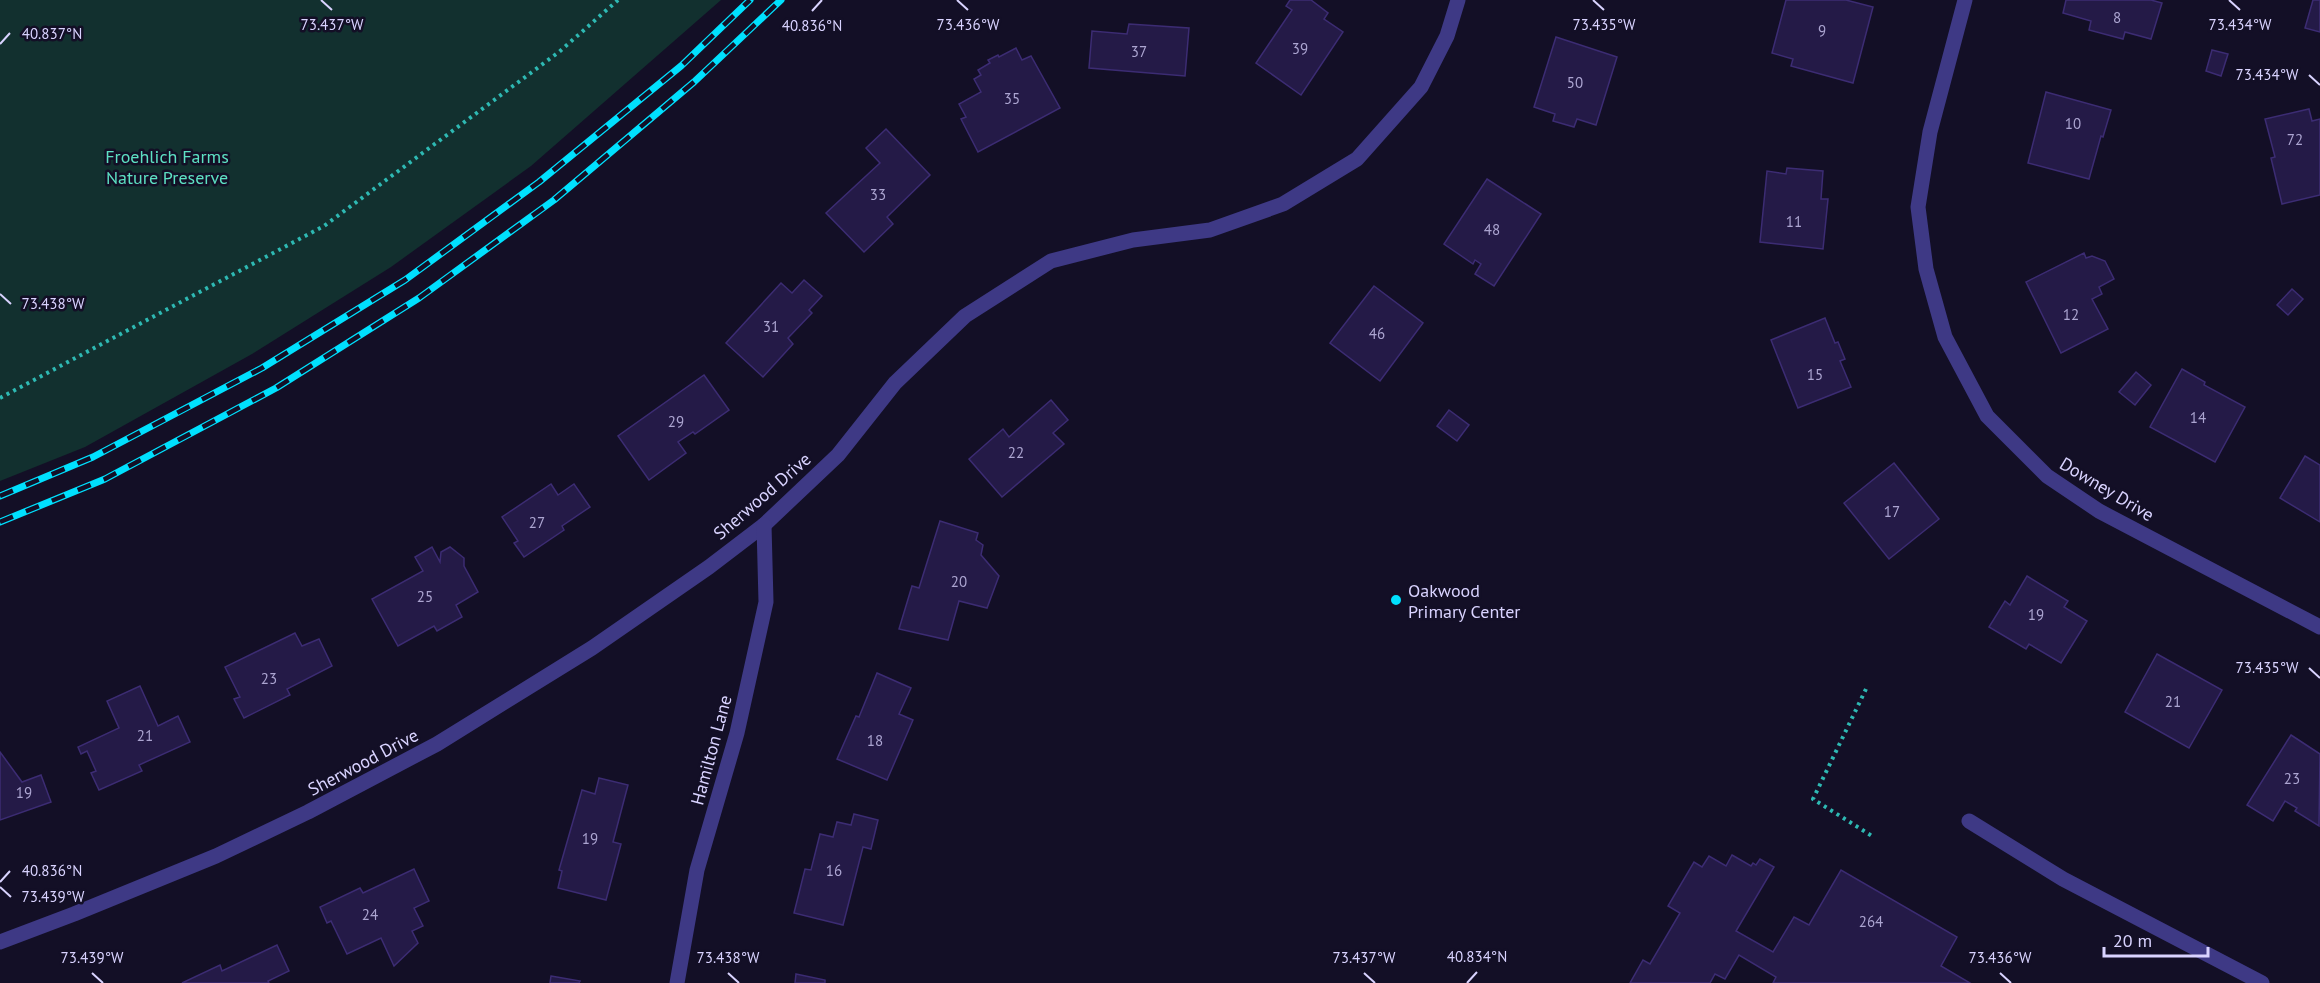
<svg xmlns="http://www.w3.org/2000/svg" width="2320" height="983" font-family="'PT Sans',sans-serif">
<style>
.green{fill:#12302f}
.building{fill:#241a47;stroke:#3c2c73;stroke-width:1.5}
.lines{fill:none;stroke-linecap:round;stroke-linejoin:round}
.path{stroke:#2eb9b3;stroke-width:4;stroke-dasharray:3 4.5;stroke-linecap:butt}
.service{stroke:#3e3985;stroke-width:15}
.minor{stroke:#3e3985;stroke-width:15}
.rail-casing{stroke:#00e0fe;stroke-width:7}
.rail{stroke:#130f26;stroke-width:4.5;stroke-dasharray:14;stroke-linecap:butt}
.ticks{fill:none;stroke:#d9d3ff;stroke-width:2}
.poi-dot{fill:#00e0fe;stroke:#130f26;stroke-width:2}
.labels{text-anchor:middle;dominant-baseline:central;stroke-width:5;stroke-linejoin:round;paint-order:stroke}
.number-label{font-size:15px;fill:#aca5d1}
.park-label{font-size:18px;fill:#5de1c3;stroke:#130f26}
.street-label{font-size:18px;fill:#d9d3ff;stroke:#130f26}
.poi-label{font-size:18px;fill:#d9d3ff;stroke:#130f26;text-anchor:start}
.ticks-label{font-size:15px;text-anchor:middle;fill:#d9d3ff;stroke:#130f26;stroke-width:5;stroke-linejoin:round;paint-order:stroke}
</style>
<rect width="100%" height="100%" fill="#130f26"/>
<path class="green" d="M0,0H721L531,166L391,267L252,354L85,447L0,481Z"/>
<g class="building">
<path d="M1290,0H1311L1328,13L1324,19L1343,32L1301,95L1256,63L1292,10L1286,6Z"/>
<path d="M1786,0H1846L1873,7L1853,83L1791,66L1793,59L1772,53Z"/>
<path d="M2066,0H2151L2162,3L2151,39L2125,32L2123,39L2089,30L2091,21L2063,13Z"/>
<path d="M2313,0H2320V32L2305,28Z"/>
<path d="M1129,24L1189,28L1185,76L1089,68L1092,31L1127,34Z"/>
<path d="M1556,37L1617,57L1596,125L1577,119L1574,127L1553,121L1555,114L1534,107Z"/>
<path d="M1016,48L1022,60L1031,56L1060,108L978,152L961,119L966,117L959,104L981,92L974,79L981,75L978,70L990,63L988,60L998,55L999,57Z"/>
<path d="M2212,50L2228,54L2221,76L2206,71Z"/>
<path d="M2046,92L2111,110L2103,137L2101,136L2089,179L2028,163Z"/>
<path d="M2309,109L2312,121L2320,119V195L2282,204L2271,158L2275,157L2265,119Z"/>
<path d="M886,129L930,175L887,217L893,224L864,252L826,213L880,163L866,148Z"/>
<path d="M1787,168L1823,171L1821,199H1828L1823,249L1760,242L1767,171L1786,174Z"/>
<path d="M1487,179L1541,214L1494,286L1475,274L1481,264L1475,260L1473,264L1444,244Z"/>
<path d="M2084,253L2086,258L2092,256L2105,261L2114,279L2099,287L2102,294L2092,299L2108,329L2061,353L2026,282Z"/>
<path d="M804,280L822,296L809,310L812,313L788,338L793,344L763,377L726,343L781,283L792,293Z"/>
<path d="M1374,286L1423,323L1380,381L1330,343Z"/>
<path d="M2292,289L2303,299L2288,315L2277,305Z"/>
<path d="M1825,318L1835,343L1838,342L1845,359L1840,361L1851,387L1798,408L1771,340Z"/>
<path d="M2182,369L2205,382L2204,385L2245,407L2215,462L2150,427Z"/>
<path d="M2136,372L2151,385L2135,405L2119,392Z"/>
<path d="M704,375L729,410L695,434L693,432L678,442L686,453L649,480L618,436Z"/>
<path d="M1051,400L1068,420L1053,433L1064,444L1002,497L969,459L1003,429L1009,437Z"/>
<path d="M1449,410L1469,425L1457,441L1437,426Z"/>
<path d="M2305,456L2320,465V522L2280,498Z"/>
<path d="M1894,463L1939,519L1889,559L1844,503Z"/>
<path d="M551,484L558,495L574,484L590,507L562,526L564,530L524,557L514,543L518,541L502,517Z"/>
<path d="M940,521L978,533L976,540L983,545L981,555L999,576L987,608L959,601L948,640L899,629L912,586L919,588Z"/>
<path d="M432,547L440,562L441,552L450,547L464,558V566L478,592L456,605L462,617L437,631L434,626L398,646L372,599L423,571L415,557Z"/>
<path d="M2027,576L2068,601L2064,607L2087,621L2061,663L2029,644L2026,649L1989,627L2005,601L2010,605Z"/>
<path d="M295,633L302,646L319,639L332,666L287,689L290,695L244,718L234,699L240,697L225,667Z"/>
<path d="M2157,654L2222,690L2189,748L2125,712Z"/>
<path d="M877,673L911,688L899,714L913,720L887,780L837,759L856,716L859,717Z"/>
<path d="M140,686L158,726L178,716L190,742L139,765L142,771L99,790L91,773L96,771L87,751L81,754L78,747L119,728L107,701Z"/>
<path d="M2291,735L2320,754L2319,826L2295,811L2297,808L2285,801L2273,821L2247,805Z"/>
<path d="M0,752L22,782L41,775L51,802L0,820Z"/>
<path d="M599,778L628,785L613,842L621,844L606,900L558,888L562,871L559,870L582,790L595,794Z"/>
<path d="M854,814L878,820L871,849L863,847L843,925L794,913L805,869L811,870L820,834L833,837L837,822L851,825Z"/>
<path d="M1732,855L1751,866L1753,863L1756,865L1760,859L1774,867L1736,931L1773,952L1794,917L1809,925L1841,870L1957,937L1941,966L1970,983H1773L1776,977L1739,955L1725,979L1715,974L1710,983H1630L1643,960L1650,964L1680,913L1668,906L1694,862L1702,867L1709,856L1726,866Z"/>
<path d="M414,869L429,901L414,908L423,926L412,931L418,943L394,966L381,938L347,954L331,921L327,923L320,907L360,888L363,893Z"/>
<path d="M277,945L289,971L268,981L269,983H182L220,965L222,971Z"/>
<path d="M796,974L825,980V983H795Z"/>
<path d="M551,976L580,981L579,983H550Z"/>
</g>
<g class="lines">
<g class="path">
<path d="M0,398L324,226L559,52L618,0"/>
<path d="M1866,689L1813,799L1872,836"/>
</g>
<path class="service" d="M1969,821L2063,879L2262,983"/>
<g class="minor">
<path d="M1965,0L1930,132L1918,207L1926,269L1945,337L1987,416L2047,476L2099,511L2320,627"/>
<path d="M0,942L74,914L216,856L308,812L437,744L592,648L709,567L764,525L838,455L895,383L965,316L1051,261L1133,240L1210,230L1283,204L1357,159L1421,87L1447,36L1458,0"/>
<path d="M677,983L697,870L737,733L766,602L764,525"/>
</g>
<defs>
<g id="rail">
<path d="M0,496L93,457L262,368L405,280L539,182L681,66L750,0"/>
<path d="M0,522L105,479L276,388L419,298L554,200L694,82L781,0"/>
</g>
</defs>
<use href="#rail" class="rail-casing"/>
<use href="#rail" class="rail"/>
</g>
<path class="ticks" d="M321,0L332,10M957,0L968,10M1593,0L1604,10M2229,0L2240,10M812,11L822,0M0,44L10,33M2309,75L2320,85M0,294L11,304M2309,668L2320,678M0,882L10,871M0,887L11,897M92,973L103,983M728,973L739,983M1364,973L1375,983M2000,973L2011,983M1467,983L1477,972"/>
<circle class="poi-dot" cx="1396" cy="600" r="6"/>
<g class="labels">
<g class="number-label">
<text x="2117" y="17">8</text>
<text x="1822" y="30">9</text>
<text x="1300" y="48">39</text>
<text x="1139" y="51">37</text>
<text x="1575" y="82">50</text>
<text x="1012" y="98">35</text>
<text x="2073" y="123">10</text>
<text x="2295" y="139">72</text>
<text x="878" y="194">33</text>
<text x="1794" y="221">11</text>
<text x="1492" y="229">48</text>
<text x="2071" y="314">12</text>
<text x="771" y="326">31</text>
<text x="1377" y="333">46</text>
<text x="1815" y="374">15</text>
<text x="2198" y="417">14</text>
<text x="676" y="421">29</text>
<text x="1016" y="452">22</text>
<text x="1892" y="511">17</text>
<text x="537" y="522">27</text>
<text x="959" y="581">20</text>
<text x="425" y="596">25</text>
<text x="2036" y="614">19</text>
<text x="269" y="678">23</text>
<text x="2173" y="701">21</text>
<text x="145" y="735">21</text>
<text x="875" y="740">18</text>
<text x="2292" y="778">23</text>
<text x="24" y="792">19</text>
<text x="590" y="838">19</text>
<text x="834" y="870">16</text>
<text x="370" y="914">24</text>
<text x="1871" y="921">264</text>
</g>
<g class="park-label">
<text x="167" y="156">Froehlich Farms<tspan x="167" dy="21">Nature Preserve</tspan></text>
</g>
<g class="street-label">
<text transform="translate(2107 489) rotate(31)">Downey Drive</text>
<text transform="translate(762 496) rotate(-41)">Sherwood Drive</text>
<text transform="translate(711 750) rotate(-75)">Hamilton Lane</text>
<text transform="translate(363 762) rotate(-28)">Sherwood Drive</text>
</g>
<g class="poi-label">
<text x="1408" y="590">Oakwood<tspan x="1408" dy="21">Primary Center</tspan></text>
</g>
</g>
<g class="ticks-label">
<text x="332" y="30">73.437°W</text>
<text x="968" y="30">73.436°W</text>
<text x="1604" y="30">73.435°W</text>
<text x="2240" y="30">73.434°W</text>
<text x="812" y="31">40.836°N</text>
<text x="52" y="39">40.837°N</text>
<text x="2267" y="80">73.434°W</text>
<text x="53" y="309">73.438°W</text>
<text x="2267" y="673">73.435°W</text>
<text x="52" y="876">40.836°N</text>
<text x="53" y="902">73.439°W</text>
<text x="1477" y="962">40.834°N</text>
<text x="92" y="963">73.439°W</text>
<text x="728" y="963">73.438°W</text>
<text x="1364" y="963">73.437°W</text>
<text x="2000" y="963">73.436°W</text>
</g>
<path d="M2104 947v9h104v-9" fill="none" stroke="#d9d3ff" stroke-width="3"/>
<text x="2113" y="947" font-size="18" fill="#d9d3ff" stroke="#130f26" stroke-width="4.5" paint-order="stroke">20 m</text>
</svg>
